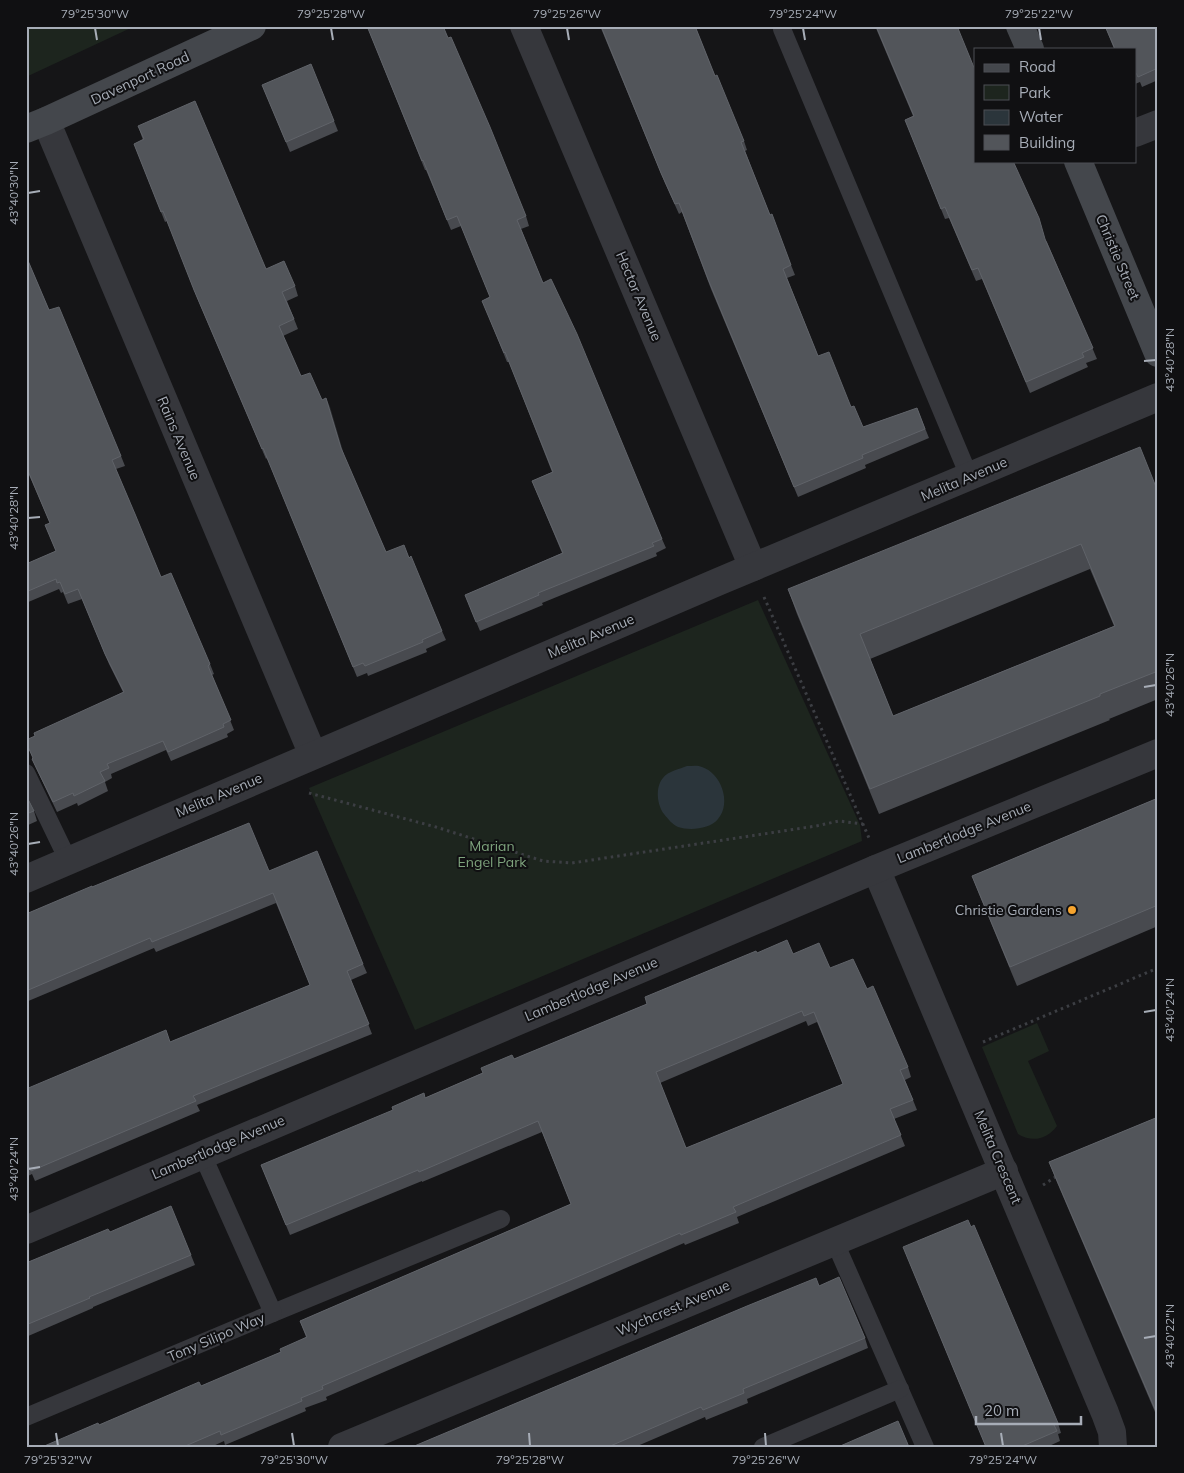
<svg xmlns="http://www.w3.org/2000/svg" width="1184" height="1473" font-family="Mulish,sans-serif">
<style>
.green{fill:#1d251e}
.water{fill:#2b353b}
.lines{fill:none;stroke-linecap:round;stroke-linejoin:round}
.path{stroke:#3c3e43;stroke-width:3;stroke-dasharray:2.5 4;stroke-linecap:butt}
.lane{stroke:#36373c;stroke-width:18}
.street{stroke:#36373c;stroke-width:28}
.secondary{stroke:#44474c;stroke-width:28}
.wall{fill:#484a4f;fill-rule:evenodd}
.shaded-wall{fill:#2f3134}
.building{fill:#52555a;stroke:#606369;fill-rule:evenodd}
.ticks{fill:none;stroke:#a7adb7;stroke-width:2}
.poi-dot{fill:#f6a42e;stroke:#101012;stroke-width:2}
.labels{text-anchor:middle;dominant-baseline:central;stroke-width:4;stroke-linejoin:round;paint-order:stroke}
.street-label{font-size:14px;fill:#a7adb7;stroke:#101012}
.park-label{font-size:14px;fill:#7ea37d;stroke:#101012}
.poi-label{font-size:14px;fill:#a7adb7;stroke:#101012;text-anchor:end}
.neatline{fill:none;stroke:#a7adb7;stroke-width:2}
.ticks-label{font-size:12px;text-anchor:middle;fill:#a7adb7}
</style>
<rect width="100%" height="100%" fill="#151517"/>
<g class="green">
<path d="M26,26H135L26,77Z"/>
<path d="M758,600L860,825L862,841L415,1030L309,788Z"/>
<path d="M1037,1023L1049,1051L1028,1061L1057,1126C1047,1139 1033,1143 1018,1134L982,1047Z"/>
</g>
<path class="water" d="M687,766C692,766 698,765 702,767C721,773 732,803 718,819C710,829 690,831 678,827C673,825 668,819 664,814C657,805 655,787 663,778C668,771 680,769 687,766Z"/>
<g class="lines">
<g class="path">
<path d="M764,597L869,838"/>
<path d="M309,793L436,827L543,861L572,863L816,826L839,821L863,824"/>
<path d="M983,1042L1158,968"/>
<path d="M1043,1185L1057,1176"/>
</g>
<g class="lane">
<path d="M782,29L969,476"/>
<path d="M26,773L68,860"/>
<path d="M834,1240L925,1447"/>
<path d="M273,1313L501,1219"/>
<path d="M26,1417L273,1313L202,1154"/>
<path d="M763,1447L900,1389"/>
</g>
<g class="street">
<path d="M524,26L753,567"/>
<path d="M46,121L313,755"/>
<path d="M1135,133L1158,124"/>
<path d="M876,869L1105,1413L1112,1432L1113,1447"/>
<path d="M26,879L720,581L1158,397"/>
<path d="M26,1230L876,869L1158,753"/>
<path d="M342,1447L1004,1171"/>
</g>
<g class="secondary">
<path d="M1020,26L1030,49"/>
<path d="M26,129L46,121L252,26"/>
<path d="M1078,161L1158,353"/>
</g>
</g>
<g class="wall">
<path d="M367,26L448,38L526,216L529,226L521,229L543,283L662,539L666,548L656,553L657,556L542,603L543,605L480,631L465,595L562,553L532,481L552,472L509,362H507L486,310L482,301L490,297L461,226L451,230L426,170H425Z"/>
<path d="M600,26H695L715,76L744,141L747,150L745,151L770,215L791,265L795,275L787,278L818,356L863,427L917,408L929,438L865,465L866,468L798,497L711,289L682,212L679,214L665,183Z"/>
<path d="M875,26H957L975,161L1047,242L1097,359L1086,363L1088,367L1030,393L982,279L976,281L949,218L945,219L905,120L913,116Z"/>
<path d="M1105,26H1158V80L1142,87L1140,82L1135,84V49H1114Z"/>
<path d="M262,85L334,121L338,131L290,152Z"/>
<path d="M138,126L266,269L295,286L298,296L287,301L298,329L283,336L301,376L322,400L326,398L343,453L386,552L409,558L442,631L446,640L426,649L427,652L368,676L367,673L357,677L267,458L266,459L198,300L167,221L165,222L138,154L134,144L143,140Z"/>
<path d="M26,256L49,310L121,456L125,466L116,469L161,577L210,664L214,674L212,675L234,730L227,734L228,737L171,761L166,750L111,774L112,778L105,782L108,791L78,806L77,803L57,812L36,768L32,759L33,758L26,743L35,736L123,692L109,664L82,599L68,604L63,592L61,593L59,589L26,603V564L56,551L45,525L50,523L26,468Z"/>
<path d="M1158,492V699L1109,719L1110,720L879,814L797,614L788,589ZM1090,569L1114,626L893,716L870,659Z"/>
<path d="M26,795L34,811L37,821L26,826Z"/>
<path d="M1158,798V926L1017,986L979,894L972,876Z"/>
<path d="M269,871L363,964L367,973L351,980L372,1034L197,1105L200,1111L35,1181L32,1174L26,1177V1089L170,1042L310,985L276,903L156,952L154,948L26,1002V914L92,887Z"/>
<path d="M757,953L793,954L830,968L867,989L908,1067L911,1077L905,1080L917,1110L894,1119L905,1146L737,1217L739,1223L685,1245L684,1243L326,1397L327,1400L305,1408L306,1411L225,1445L224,1441L211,1447H42L201,1386L281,1352L306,1337L300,1321L571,1204L542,1132L422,1182V1181L290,1235L261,1165L425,1098L482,1073L514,1059L647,1004ZM806,1021L808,1026L817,1022L843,1084L686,1148L660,1083Z"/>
<path d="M1158,1117V1419L1056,1180L1049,1162Z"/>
<path d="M110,1232L191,1255L195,1265L93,1307V1308L26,1337V1263Z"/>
<path d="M903,1247L1058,1423L1061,1433L1058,1434L1060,1441L1047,1447H986Z"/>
<path d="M819,1286L865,1338L868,1348L747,1399L748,1403L706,1420L705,1417L635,1447H412Z"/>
</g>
<path class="shaded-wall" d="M326,398L330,407L345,458L341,448Z"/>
<g class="building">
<path d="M367,26H443L448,38L451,37L490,127L526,216L517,220L543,283L551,279L577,334L662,539L652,543L654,546L538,593L539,595L476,622L465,595L563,553L532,481L553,472L505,352L504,353L482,301L490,297L457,216L447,220L423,160L422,161Z"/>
<path d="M601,26H695L715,76L717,75L744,141L741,142L770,215L772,214L791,265L783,269L818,356L829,352L851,407L854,406L863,427L917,408L925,429L862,455L863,458L794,487L708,279L679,203L675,204L661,173Z"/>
<path d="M876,26H957L975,70V161H1013L1039,218L1045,239L1093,348L1082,353L1084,357L1026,382L978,268L972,270L945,207L941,209L905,120L914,116Z"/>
<path d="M1105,26H1158V68L1138,77L1136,73H1135V49H1115Z"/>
<path d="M311,64L334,121L286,142L262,85Z"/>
<path d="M195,101L266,269L284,261L295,286L282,292L294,319L279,326L301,376L310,373L322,400L326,398L341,448L386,552L404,545L409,558L411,556L442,631L422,640L423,642L365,666L363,663L353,667L263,448L262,449L194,290L163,211L161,212L134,144L144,139L138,126Z"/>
<path d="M26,256L49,310L59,307L121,456L112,460L135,514L161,577L171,573L210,664L208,666L231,720L223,724L224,727L168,752L163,741L107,764L109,768L100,772L105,781L74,796L73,793L53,802L32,759L33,758L26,742V740L35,736L34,733L124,692L105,654L78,589L65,594L60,582L57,583L56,579L26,592V564L56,551L45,525L50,523L26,466Z"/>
<path d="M1140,447L1158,492V671L1100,694V696L870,789L788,589ZM1081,544L1115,626L893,716L860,634Z"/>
<path d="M26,795L34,811L26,814Z"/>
<path d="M1158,798V905L1010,967L972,876Z"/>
<path d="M249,823L269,871L317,851L363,964L347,971L369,1024L193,1096L196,1101L31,1171L28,1164L26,1165V1089L166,1030L170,1042L310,985L273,893L152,942L150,938L26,991V914L92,886V887Z"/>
<path d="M787,940L793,954L819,943L830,968L853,959L867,989L873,986L908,1067L900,1070L913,1100L890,1109L901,1135L733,1207L736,1212L681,1235L680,1233L322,1386L323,1389L301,1398L302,1401L221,1435L220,1431L183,1447H42L98,1423L99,1425L199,1382L201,1386L281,1352L280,1349L307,1337L300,1321L571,1204L538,1121L419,1172L418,1170L286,1225L261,1165L393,1110L392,1107L424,1093L425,1098L483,1073L481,1068L512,1055L514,1059L647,1004L645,997L756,951L757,953ZM802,1011L804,1016L814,1012L843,1084L686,1148L656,1072Z"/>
<path d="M1158,1117V1416L1049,1162Z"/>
<path d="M171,1206L191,1255L89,1297L90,1298L26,1325V1263L108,1229L110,1232Z"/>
<path d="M968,1220L971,1227L974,1225L1058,1423L1054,1425L1057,1431L1020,1447H986L903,1247Z"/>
<path d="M839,1277L865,1338L743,1389L744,1393L703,1410L701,1407L608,1447H412L747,1306L816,1278L819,1286Z"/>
<path d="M898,1421L909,1447H838Z"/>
</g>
<path class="ticks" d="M95,28L97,40M331,28L333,40M567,28L569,40M803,28L805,40M1039,28L1041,40M28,193L40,191M1144,361L1156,360M28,518L40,517M1144,687L1156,685M28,844L40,842M1144,1012L1156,1010M28,1169L40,1167M1144,1338L1156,1336M56,1433L58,1446M292,1433L294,1446M529,1433L530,1446M765,1433L766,1446M1001,1433L1003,1446"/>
<circle class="poi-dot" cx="1072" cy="910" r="5"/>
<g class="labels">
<g class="street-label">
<text transform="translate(140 78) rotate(-25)">Davenport Road</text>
<text transform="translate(1118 257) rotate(67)">Christie Street</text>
<text transform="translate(639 296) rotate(67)">Hector Avenue</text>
<text transform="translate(179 438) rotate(67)">Rains Avenue</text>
<text transform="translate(964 479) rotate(-23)">Melita Avenue</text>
<text transform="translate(591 636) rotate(-23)">Melita Avenue</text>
<text transform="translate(219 795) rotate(-23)">Melita Avenue</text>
<text transform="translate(964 832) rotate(-22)">Lambertlodge Avenue</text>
<text transform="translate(591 989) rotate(-23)">Lambertlodge Avenue</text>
<text transform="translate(218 1147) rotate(-23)">Lambertlodge Avenue</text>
<text transform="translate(998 1157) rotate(67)">Melita Crescent</text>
<text transform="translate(673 1308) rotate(-23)">Wychcrest Avenue</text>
<text transform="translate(216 1337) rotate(-23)">Tony Silipo Way</text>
</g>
<g class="park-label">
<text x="492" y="846">Marian<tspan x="492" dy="16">Engel Park</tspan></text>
</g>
<g class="poi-label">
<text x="1062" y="910">Christie Gardens</text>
</g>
</g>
<rect width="1184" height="1473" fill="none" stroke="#101012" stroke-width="55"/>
<rect x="974" y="48" width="162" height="115" fill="#101012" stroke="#4c4f54"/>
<rect x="984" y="64" width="25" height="8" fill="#44474c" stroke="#4c4f54"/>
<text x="1019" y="72" font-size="15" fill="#a7adb7">Road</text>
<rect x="984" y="85" width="25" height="15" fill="#1d251e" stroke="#4c4f54"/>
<text x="1019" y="98" font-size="15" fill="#a7adb7">Park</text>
<rect x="984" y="110" width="25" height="15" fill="#2b353b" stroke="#4c4f54"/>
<text x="1019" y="122" font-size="15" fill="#a7adb7">Water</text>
<rect x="984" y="135" width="25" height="15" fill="#52555a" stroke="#4c4f54"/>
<text x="1019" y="148" font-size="15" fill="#a7adb7">Building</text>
<path d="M976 1416v8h105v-8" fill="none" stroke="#a7adb7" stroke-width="2.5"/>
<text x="984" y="1416" font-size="15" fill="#a7adb7" stroke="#101012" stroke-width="4" paint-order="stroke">20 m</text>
<rect x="28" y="28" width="1128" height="1418" class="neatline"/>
<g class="ticks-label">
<text x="95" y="18">79°25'30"W</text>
<text x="331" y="18">79°25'28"W</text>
<text x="567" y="18">79°25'26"W</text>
<text x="803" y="18">79°25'24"W</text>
<text x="1039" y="18">79°25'22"W</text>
<text transform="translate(14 193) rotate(-90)" y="4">43°40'30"N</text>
<text transform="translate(1170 360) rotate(-90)" y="4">43°40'28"N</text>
<text transform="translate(14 518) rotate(-90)" y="4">43°40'28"N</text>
<text transform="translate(1170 685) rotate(-90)" y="4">43°40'26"N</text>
<text transform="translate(14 844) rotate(-90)" y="4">43°40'26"N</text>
<text transform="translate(1170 1010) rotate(-90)" y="4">43°40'24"N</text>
<text transform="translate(14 1169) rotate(-90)" y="4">43°40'24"N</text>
<text transform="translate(1170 1336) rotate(-90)" y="4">43°40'22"N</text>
<text x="58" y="1464">79°25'32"W</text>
<text x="294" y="1464">79°25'30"W</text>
<text x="530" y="1464">79°25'28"W</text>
<text x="766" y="1464">79°25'26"W</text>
<text x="1003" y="1464">79°25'24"W</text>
</g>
</svg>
